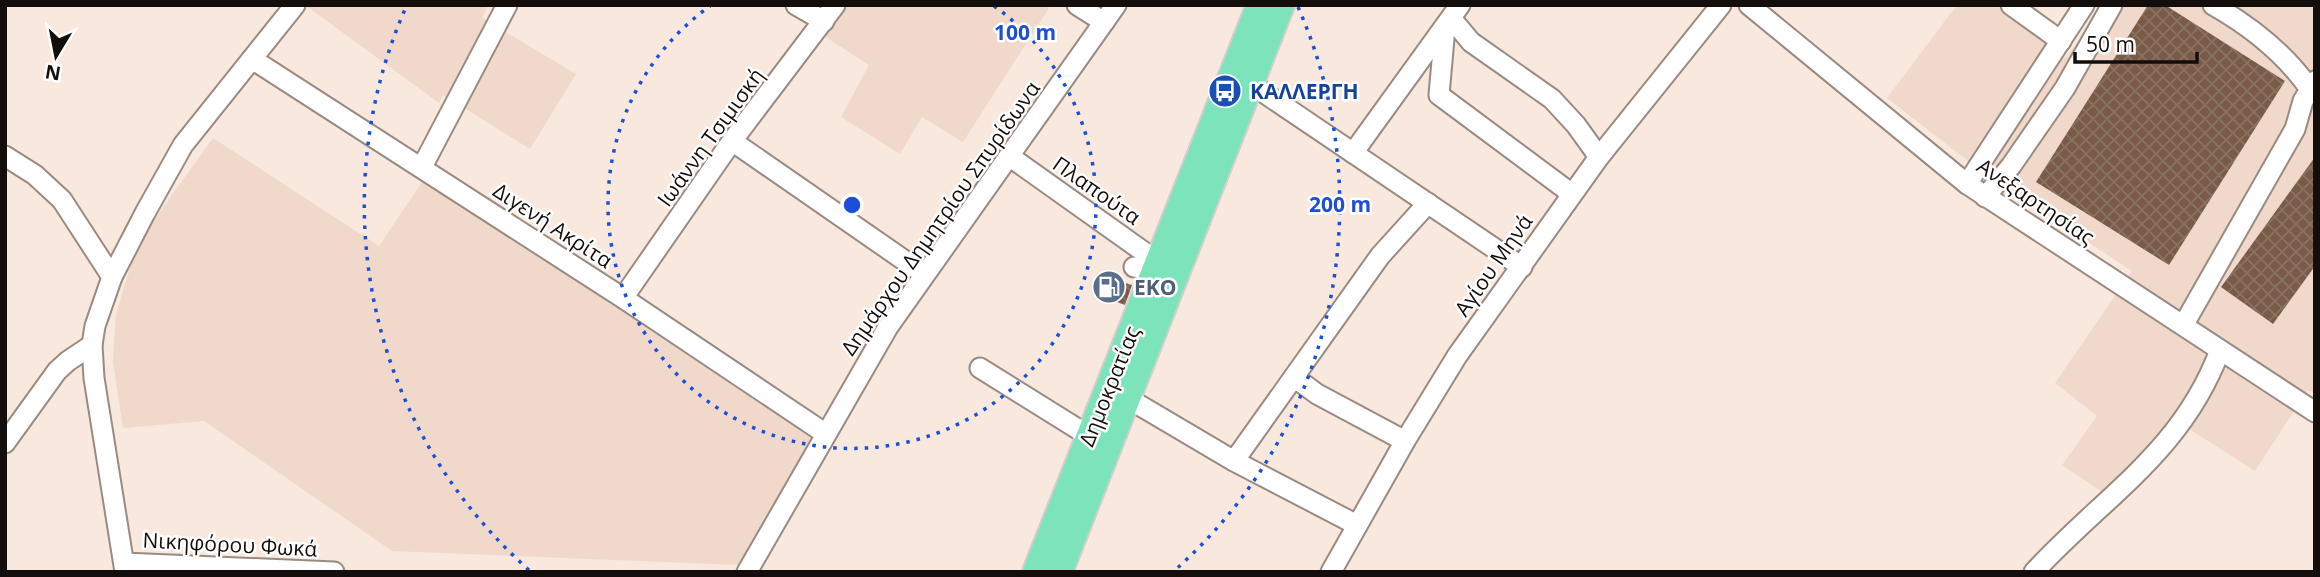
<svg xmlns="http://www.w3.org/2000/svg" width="2320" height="577" font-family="'Open Sans',sans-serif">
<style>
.built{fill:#f0d9cb}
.building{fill:url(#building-cross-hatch)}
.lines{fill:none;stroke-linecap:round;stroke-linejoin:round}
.minor-casing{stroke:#998b82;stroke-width:23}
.major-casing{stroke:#d0cfce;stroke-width:28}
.minor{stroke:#fff;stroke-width:19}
.major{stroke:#7ce3bb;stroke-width:24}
.ring{fill:none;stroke:#1d4ed8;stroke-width:3.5;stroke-dasharray:3.5 7}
.labels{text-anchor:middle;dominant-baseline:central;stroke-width:5;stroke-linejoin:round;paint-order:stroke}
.transit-label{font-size:21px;font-weight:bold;fill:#164399;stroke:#fff;text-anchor:start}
.street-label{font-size:21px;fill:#130e0b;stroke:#fff}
.service-label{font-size:21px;font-weight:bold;fill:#4e5e75;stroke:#fff;text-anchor:start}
.centre{fill:#1d4ed8;stroke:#fff;stroke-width:3.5}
.ring-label{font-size:21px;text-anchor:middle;font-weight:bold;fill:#1d4ed8;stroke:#fff;stroke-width:5;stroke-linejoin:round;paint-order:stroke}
</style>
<defs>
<pattern id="building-cross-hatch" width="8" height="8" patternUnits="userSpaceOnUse" patternTransform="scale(1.75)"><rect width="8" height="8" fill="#795b47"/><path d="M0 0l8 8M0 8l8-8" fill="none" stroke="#897263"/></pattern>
</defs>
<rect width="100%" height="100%" fill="#f8e8de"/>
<g class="built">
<path d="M305,5H488L482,18L576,74L530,149L443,95L439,103Z"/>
<path d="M845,5H1045L1049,8L963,142L922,117L900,154L841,117L869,65L824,36Z"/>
<path d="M1957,5H1995L2066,58L2104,5H2315V394L2308,390L2255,471L2175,420L2104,493L2062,465L2097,416L2055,383L2132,271L1986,175L1887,98Z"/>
<path d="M213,138L379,246L424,179L814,440L740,565L392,551L204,421L123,428L113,362L116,314L138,242Z"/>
</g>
<g class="building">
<path d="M2148,5H2165L2285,81L2169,265L2036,182Z"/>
<path d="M2315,157V266L2273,324L2221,287Z"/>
<path d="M1119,281L1132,285L1125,305L1112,300Z"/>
</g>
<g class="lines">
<defs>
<g id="minor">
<path d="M796,5L824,21"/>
<path d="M1077,5L1104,22"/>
<path d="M1749,5L1967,184L2315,412"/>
<path d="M2011,5L2061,41"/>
<path d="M2213,5C2250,26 2285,54 2309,88"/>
<path d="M1451,18L1471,42L1552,99L1576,125L1599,157"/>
<path d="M1445,27L1439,95L1572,194"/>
<path d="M252,59L623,298L826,434"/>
<path d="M1251,84L1522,267"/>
<path d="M732,141L924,274"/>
<path d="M1353,153L1460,5"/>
<path d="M5,156L35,175L62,200L112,277"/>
<path d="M1009,156L1158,262"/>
<path d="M422,167L507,5"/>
<path d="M1967,184L2084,5"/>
<path d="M1985,197L2011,166L2065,88L2112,5"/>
<path d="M1134,267L1155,271"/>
<path d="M623,298L732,141L835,5"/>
<path d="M2184,324L2295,129L2303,101L2315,81"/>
<path d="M980,368L1089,436"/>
<path d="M1294,377L1317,394L1405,441"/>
<path d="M1129,399L1234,461L1357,525"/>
<path d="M5,443L57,371L68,361L92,345"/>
<path d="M1234,461L1380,256L1428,203"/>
<path d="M124,563L334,572"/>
<path d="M125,572L94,378L92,345L95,326L112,277L145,213L183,145L295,5"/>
<path d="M747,572L888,327L1116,5"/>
<path d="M1331,572L1405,441L1457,356L1599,157L1721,5"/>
<path d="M2034,572C2104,496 2182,452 2220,350"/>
</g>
<g id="major">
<path d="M1035,572L1259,5"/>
<path d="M1060,572L1282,5"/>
</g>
</defs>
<use href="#minor" class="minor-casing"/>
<use href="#major" class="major-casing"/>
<use href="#minor" class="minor"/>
<use href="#major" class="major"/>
</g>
<g class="ring">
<path d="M994 6A244 244 0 1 1 710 6"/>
<path d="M529 570A488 488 0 0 1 406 7M1298 7A488 488 0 0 1 1175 570"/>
</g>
<defs>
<symbol id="bus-disc" viewBox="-11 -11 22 22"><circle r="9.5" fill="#1a4fb4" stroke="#fff"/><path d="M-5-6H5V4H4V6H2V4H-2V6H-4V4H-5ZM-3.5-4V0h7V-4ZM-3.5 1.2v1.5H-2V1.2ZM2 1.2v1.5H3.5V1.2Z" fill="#fff"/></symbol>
<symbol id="fuel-disc" viewBox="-11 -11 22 22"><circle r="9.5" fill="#5c6f8a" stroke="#fff"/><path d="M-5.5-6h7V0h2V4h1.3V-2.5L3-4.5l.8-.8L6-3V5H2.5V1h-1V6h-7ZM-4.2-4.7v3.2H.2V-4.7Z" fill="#fff"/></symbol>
</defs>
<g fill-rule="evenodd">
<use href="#bus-disc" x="1206" y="72" width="38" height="38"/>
<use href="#fuel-disc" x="1090" y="268" width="38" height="38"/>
</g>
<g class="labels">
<g class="transit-label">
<text x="1250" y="91">ΚΑΛΛΕΡΓΗ</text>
</g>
<g class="street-label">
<text transform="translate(710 137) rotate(-54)">Ιωάννη Τσιμισκή</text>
<text transform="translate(1097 190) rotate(35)">Πλαπούτα</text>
<text transform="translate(2036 201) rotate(34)">Ανεξαρτησίας</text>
<text transform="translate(940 218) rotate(-55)">Δημάρχου Δημητρίου Σπυρίδωνα</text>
<text transform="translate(553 225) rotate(33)">Διγενή Ακρίτα</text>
<text transform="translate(1493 265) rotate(-55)">Αγίου Μηνά</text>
<text transform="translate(1109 386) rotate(-68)">Δημοκρατίας</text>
<text transform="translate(230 544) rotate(3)">Νικηφόρου Φωκά</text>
</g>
<g class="service-label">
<text x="1134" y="287">EKO</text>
</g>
</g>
<circle cx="852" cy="205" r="10" class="centre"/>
<g class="ring-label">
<text x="1025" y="40">100 m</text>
<text x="1340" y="212">200 m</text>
</g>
<rect width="2320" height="577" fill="none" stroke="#130e0b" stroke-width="14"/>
<g transform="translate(56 56) rotate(190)" stroke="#ffffff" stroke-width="5" paint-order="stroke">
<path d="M0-5L12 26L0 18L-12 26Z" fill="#130e0b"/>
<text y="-10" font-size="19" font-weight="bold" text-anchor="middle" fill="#130e0b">N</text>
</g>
<path d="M2075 52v10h122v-10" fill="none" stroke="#130e0b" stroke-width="3.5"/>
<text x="2086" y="52" font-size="21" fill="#130e0b" stroke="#ffffff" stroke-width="5" paint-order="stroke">50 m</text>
</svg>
